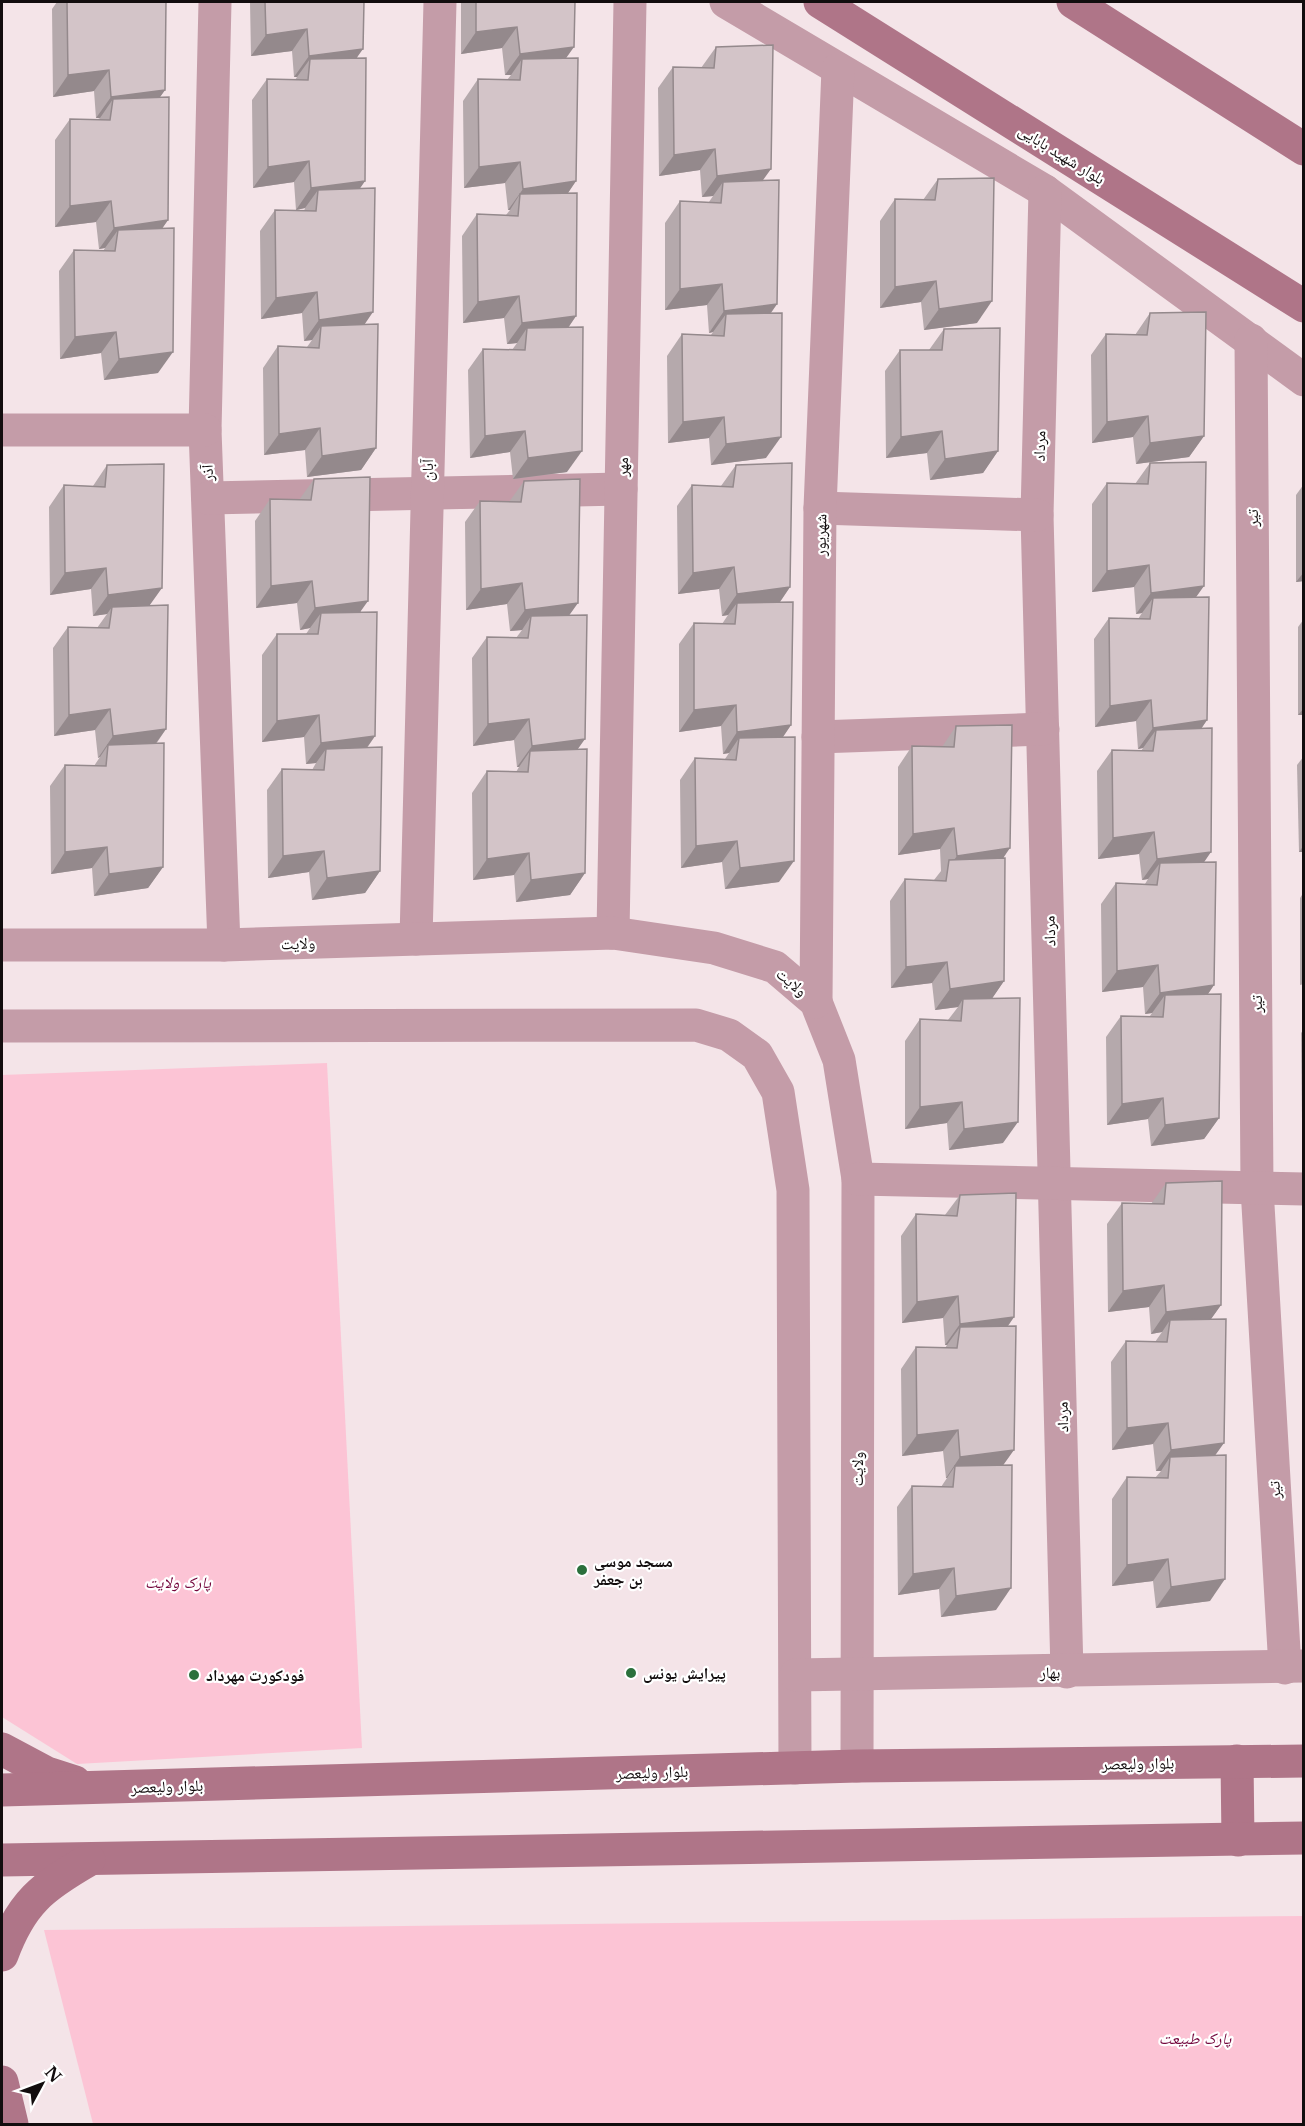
<svg xmlns="http://www.w3.org/2000/svg" width="1305" height="2126" font-family="'Libre Baskerville','Noto Naskh Arabic',serif">
<style>
.green{fill:#fcc4d5}
.lines{fill:none;stroke-linecap:round;stroke-linejoin:round}
.street{stroke:#c49ca8;stroke-width:33}
.secondary{stroke:#af7588;stroke-width:33}
.wall{fill:#b5a9ac}
.shaded-wall{fill:#94898c}
.building{fill:#d3c4c8;stroke:#94898c;stroke-width:1.5}
.poi-dot{fill:#2b703c;stroke:#fff;stroke-width:2}
.labels{text-anchor:middle;dominant-baseline:central;stroke-width:4.5;stroke-linejoin:round;paint-order:stroke}
.street-label{font-size:16px;fill:#120d0e;stroke:#fff}
.poi-label{font-size:16px;font-weight:bold;fill:#120d0e;stroke:#fff;text-anchor:start}
.park-label{font-size:16px;font-style:italic;fill:#73063c;stroke:#fff}
</style>
<rect width="100%" height="100%" fill="#f4e4e8"/>
<g class="green">
<path d="M327,1063L362,1748L77,1764L2,1717V1075Z"/>
<path d="M1303,1916V2124H93L44,1930Z"/>
</g>
<g class="lines">
<g class="street">
<path d="M215,2L205,430L224,945"/>
<path d="M726,2L1045,191L1304,380"/>
<path d="M1045,191L1037,515L1067,1672"/>
<path d="M1251,340L1257,1188L1285,1668"/>
<path d="M2,430H205"/>
<path d="M208,498L621,489"/>
<path d="M820,508L1037,515"/>
<path d="M818,737L1043,729"/>
<path d="M613,933L630,2"/>
<path d="M416,939L440,2"/>
<path d="M2,945H224L613,933L714,948L775,967L816,1002L839,1060L858,1179L857,1766"/>
<path d="M816,1002L820,508L838,69"/>
<path d="M2,1026L696,1025L729,1035L757,1055L778,1092L793,1190L795,1768"/>
<path d="M858,1179L1304,1189"/>
<path d="M796,1675L1304,1666"/>
</g>
<g class="secondary">
<path d="M820,2L1304,306"/>
<path d="M1073,2L1304,149"/>
<path d="M2,1749L47,1773L75,1782"/>
<path d="M1237,1761L1238,1840"/>
<path d="M2,1790L857,1766L1304,1761"/>
<path d="M2,1860L1304,1838"/>
<path d="M2,1955C21,1903 42,1887 89,1860"/>
<path d="M2,2082L12,2124"/>
</g>
</g>
<g class="wall">
<path d="M57,2H166L165,90L160,97L168,220L162,228L158,373L104,380L101,353L60,359L59,271L74,250L103,251L105,248L99,249L96,222L55,227V140L70,119H98L100,118H96L94,91L53,97L52,9Z"/>
<path d="M250,2H364L357,58L365,181L359,189L364,325L376,448L361,470L307,477L305,450L264,455L263,368L278,346L307,347L312,340L304,341L302,313L261,319L260,231L275,210L304,211L305,208L296,210L294,182L253,188L252,100L267,79L295,80L297,77H294L292,51L251,56Z"/>
<path d="M461,2H575L566,58L576,181L568,193L576,316L568,328L567,472L513,479L510,452L470,458L468,370L483,349L512,350L517,343L507,344L504,318L463,323L462,236L477,214L506,215L510,210H508L505,183L464,188L463,101L478,79L507,80L511,75H505L502,48L461,54Z"/>
<path d="M716,47L763,181L777,304L771,313L766,458L711,465L709,438L668,443L667,356L682,334L711,335L713,332L709,333L707,305L665,310V223L680,201L709,202L713,196L702,197L700,170L659,176L658,88L673,67L701,68Z"/>
<path d="M938,179L977,323L924,330L921,302L880,308V221L895,199L923,200Z"/>
<path d="M1150,313L1204,436L1189,457L1136,464L1133,437L1092,443L1091,355L1106,334L1135,335Z"/>
<path d="M944,329L998,451L983,473L930,480L927,453L886,458L885,371L900,350H929Z"/>
<path d="M1150,463L1196,597L1207,720L1201,729L1204,862L1214,985L1208,994L1219,1118L1204,1139L1151,1146L1148,1119L1107,1125L1106,1037L1121,1016H1150L1152,1013L1145,1014L1143,987L1102,992L1101,904L1116,883L1145,884L1148,879L1142,880L1139,854L1098,859L1097,771L1112,750L1141,751L1143,748L1138,749L1136,721L1095,727L1094,639L1109,618L1138,619L1142,613L1136,614L1134,587L1092,592V504L1107,483L1135,484Z"/>
<path d="M107,465L150,606L166,729L156,744L163,867L148,888L94,896L92,868L51,874L50,786L65,765L94,766L100,757L98,758L95,730L54,736L53,648L68,627L97,628L107,614L93,616L91,589L50,595L49,507L64,485L93,486Z"/>
<path d="M736,465L790,587L780,602L791,725L783,737L779,882L725,889L722,862L681,868L680,780L695,758L725,759L729,753L723,754L721,726L679,732V644L694,623L722,624L728,615L722,616L719,589L678,594L677,506L692,485L721,486Z"/>
<path d="M314,479L361,612L375,736L367,748L380,871L365,893L312,900L309,872L268,878L267,790L282,769L312,770L316,763L306,764L304,737L262,742V655L277,634H306L310,628L300,630L297,603L256,608L255,521L270,499L299,500Z"/>
<path d="M524,481L569,615L585,873L570,895L516,902L514,875L473,880L472,793L487,771L516,772L519,767H517L514,740L473,746L472,658L487,637L516,638L522,630L510,631L507,604L466,610L465,522L480,501L509,502Z"/>
<path d="M1304,484V581L1296,582V495Z"/>
<path d="M1304,619V715H1298V627Z"/>
<path d="M956,726L1004,858V981L992,998L1003,1143L949,1150L947,1123L905,1129V1041L920,1019L948,1020L958,1007L935,1010L932,983L891,988L890,901L905,879L934,880L941,871L940,849L898,855V767L912,746L942,747Z"/>
<path d="M1304,756V852H1299L1297,765Z"/>
<path d="M1304,892V984L1300,985V898Z"/>
<path d="M1304,1029V1120H1302L1301,1033Z"/>
<path d="M1166,1183L1221,1305L1211,1319L1215,1456L1210,1601L1156,1608L1153,1581L1112,1586V1499L1127,1477L1155,1478L1161,1471H1156L1153,1444L1112,1450L1111,1362L1126,1341L1155,1342L1162,1332L1151,1334L1149,1307L1108,1312L1107,1224L1122,1203L1151,1204Z"/>
<path d="M960,1195L1014,1317L1008,1326L1003,1465L996,1610L941,1617L939,1589L898,1595L897,1507L912,1486L941,1487L947,1478H946L943,1451L902,1456L901,1369L916,1347L945,1348L947,1345H945L943,1318L902,1323L901,1236L916,1214L945,1215Z"/>
</g>
<g class="shaded-wall">
<path d="M517,27L502,48L461,54L476,32Z"/>
<path d="M307,29L292,51L251,56L266,35Z"/>
<path d="M574,47L559,68L522,59L511,75H505L520,54Z"/>
<path d="M363,49L348,70L310,59L297,77H294L309,56Z"/>
<path d="M109,70L94,91L53,97L68,75Z"/>
<path d="M165,90L150,111L113,99L100,118H96L111,97Z"/>
<path d="M715,149L700,170L659,176L674,155Z"/>
<path d="M309,161L294,182L253,188L268,167Z"/>
<path d="M520,162L505,183L464,188L479,167Z"/>
<path d="M771,169L756,190L723,182L713,196L702,197L717,176Z"/>
<path d="M365,181L350,203L318,190L305,208L296,210L311,188Z"/>
<path d="M576,181L561,203L520,194L510,210H508L523,189Z"/>
<path d="M111,201L96,222L55,227L70,206Z"/>
<path d="M168,220L153,242L118,230L105,248L99,249L114,228Z"/>
<path d="M936,281L921,302L880,308L895,287Z"/>
<path d="M722,284L707,305L665,310L680,289Z"/>
<path d="M317,292L302,313L261,319L276,298Z"/>
<path d="M519,296L504,318L463,323L478,302Z"/>
<path d="M992,301L977,323L924,330L939,309Z"/>
<path d="M777,304L762,325L726,314L713,332L709,333L724,311Z"/>
<path d="M373,312L358,334L321,326L312,340L304,341L319,320Z"/>
<path d="M576,316L561,338L527,328L517,343L507,344L522,323Z"/>
<path d="M116,332L101,353L60,359L75,337Z"/>
<path d="M173,352L158,373L104,380L119,359Z"/>
<path d="M1148,416L1133,437L1092,443L1107,422Z"/>
<path d="M724,417L709,438L668,443L683,422Z"/>
<path d="M320,428L305,450L264,455L279,434Z"/>
<path d="M525,431L510,452L470,458L485,436Z"/>
<path d="M942,431L927,453L886,458L901,437Z"/>
<path d="M1204,436L1189,457L1136,464L1150,443Z"/>
<path d="M781,437L766,458L711,465L726,444Z"/>
<path d="M376,448L361,470L307,477L322,456Z"/>
<path d="M582,451L567,472L513,479L528,458Z"/>
<path d="M998,451L983,473L930,480L945,459Z"/>
<path d="M1149,565L1134,587L1092,592L1107,571Z"/>
<path d="M734,567L719,589L678,594L693,573Z"/>
<path d="M106,568L91,589L50,595L65,573Z"/>
<path d="M1304,572V581L1296,582Z"/>
<path d="M312,581L297,603L256,608L271,586Z"/>
<path d="M522,583L507,604L466,610L481,589Z"/>
<path d="M1204,586L1189,607L1153,598L1142,613L1136,614L1151,593Z"/>
<path d="M790,587L775,609L737,603L728,615L722,616L737,594Z"/>
<path d="M162,588L147,609L112,607L107,614L93,616L108,595Z"/>
<path d="M368,601L353,622L321,613L310,628L300,630L315,608Z"/>
<path d="M578,603L563,624L531,616L522,630L510,631L525,610Z"/>
<path d="M1151,700L1136,721L1095,727L1110,706Z"/>
<path d="M736,705L721,726L679,732L694,710Z"/>
<path d="M1304,708V715H1298Z"/>
<path d="M110,709L95,730L54,736L69,715Z"/>
<path d="M319,715L304,737L262,742L277,721Z"/>
<path d="M529,719L514,740L473,746L488,724Z"/>
<path d="M1207,720L1192,742L1156,730L1143,748L1138,749L1153,728Z"/>
<path d="M791,725L776,747L739,738L729,753L723,754L737,732Z"/>
<path d="M166,729L151,750L108,745L100,757L98,758L113,736Z"/>
<path d="M375,736L360,757L326,749L316,763L306,764L321,743Z"/>
<path d="M585,739L570,760L530,751L519,767H517L532,746Z"/>
<path d="M954,828L940,849L898,855L913,834Z"/>
<path d="M1154,832L1139,854L1098,859L1113,838Z"/>
<path d="M737,841L722,862L681,868L696,846Z"/>
<path d="M1304,845V852H1299Z"/>
<path d="M107,847L92,868L51,874L65,852Z"/>
<path d="M1010,848L995,870L948,868L957,856Z"/>
<path d="M324,851L309,872L268,878L283,856Z"/>
<path d="M1211,852L1196,874L1160,863L1148,879L1142,880L1157,859Z"/>
<path d="M529,853L514,875L473,880L487,859Z"/>
<path d="M794,861L779,882L725,889L740,868Z"/>
<path d="M163,867L148,888L94,896L109,874Z"/>
<path d="M380,871L365,893L312,900L327,878Z"/>
<path d="M585,873L570,895L516,902L531,880Z"/>
<path d="M947,962L932,983L891,988L906,967Z"/>
<path d="M1158,965L1143,987L1102,992L1117,971Z"/>
<path d="M1004,981L989,1003L963,999L958,1007L935,1010L950,989Z"/>
<path d="M1214,985L1199,1007L1165,995L1152,1013L1145,1014L1160,993Z"/>
<path d="M1163,1098L1148,1119L1107,1125L1122,1104Z"/>
<path d="M962,1102L947,1123L905,1129L920,1107Z"/>
<path d="M1219,1118L1204,1139L1151,1146L1165,1125Z"/>
<path d="M1018,1122L1003,1143L949,1150L964,1129Z"/>
<path d="M1164,1285L1149,1307L1108,1312L1123,1291Z"/>
<path d="M958,1296L943,1318L902,1323L917,1302Z"/>
<path d="M1221,1305L1206,1326L1170,1320L1162,1332L1151,1334L1166,1312Z"/>
<path d="M1014,1317L999,1338L960,1327L947,1345H945L960,1324Z"/>
<path d="M1168,1423L1153,1444L1112,1450L1127,1428Z"/>
<path d="M958,1430L943,1451L902,1456L917,1435Z"/>
<path d="M1224,1443L1209,1464L1170,1457L1161,1471H1156L1171,1450Z"/>
<path d="M1014,1450L999,1471L955,1466L947,1478H946L960,1457Z"/>
<path d="M1168,1559L1153,1581L1112,1586L1127,1565Z"/>
<path d="M954,1568L939,1589L898,1595L913,1574Z"/>
<path d="M1225,1579L1210,1601L1156,1608L1171,1587Z"/>
<path d="M1011,1588L996,1610L941,1617L956,1596Z"/>
</g>
<g class="building">
<path d="M67,2H166L165,90L111,97L109,70L68,75Z"/>
<path d="M265,2H364L363,49L309,56L307,29L266,35Z"/>
<path d="M476,2H575L574,47L520,54L517,27L476,32Z"/>
<path d="M773,45L771,169L717,176L715,149L674,155L673,67L714,68L716,47Z"/>
<path d="M366,58L365,181L311,188L309,161L268,167L267,79L308,80L310,59Z"/>
<path d="M578,58L576,181L523,189L520,162L479,167L478,79L520,80L522,59Z"/>
<path d="M169,97L168,220L114,228L111,201L70,206V119L110,120L113,99Z"/>
<path d="M994,178L992,301L939,309L936,281L895,287V199L935,200L938,179Z"/>
<path d="M779,180L777,304L724,311L722,284L680,289V201L721,203L723,182Z"/>
<path d="M375,188L373,312L319,320L317,292L276,298L275,210L316,211L318,190Z"/>
<path d="M577,193L576,316L522,323L519,296L478,302L477,214L518,216L520,194Z"/>
<path d="M174,228L173,352L119,359L116,332L75,337L74,250L115,251L118,230Z"/>
<path d="M1206,312L1204,436L1150,443L1148,416L1107,422L1106,334L1147,335L1150,313Z"/>
<path d="M782,313L781,437L726,444L724,417L683,422L682,334L724,336L726,314Z"/>
<path d="M378,324L376,448L322,456L320,428L279,434L278,346L319,348L321,326Z"/>
<path d="M583,327L582,451L528,458L525,431L485,436L483,349L525,350L527,328Z"/>
<path d="M1000,328L998,451L945,459L942,431L901,437L900,350H942L944,329Z"/>
<path d="M1206,462L1204,586L1151,593L1149,565L1107,571V483L1148,484L1150,463Z"/>
<path d="M792,463L790,587L737,594L734,567L693,573L692,485L733,487L736,465Z"/>
<path d="M164,464L162,588L108,595L106,568L65,573L64,485L105,487L107,465Z"/>
<path d="M370,477L368,601L315,608L312,581L271,586L270,499L311,500L314,479Z"/>
<path d="M580,479L578,603L525,610L522,583L481,589L480,501L521,502L524,481Z"/>
<path d="M1209,597L1207,720L1153,728L1151,700L1110,706L1109,618L1150,619L1153,598Z"/>
<path d="M793,602L791,725L737,732L736,705L694,710V623L735,624L737,603Z"/>
<path d="M168,605L166,729L113,736L110,709L69,715L68,627L109,628L112,607Z"/>
<path d="M377,612L375,736L321,743L319,715L277,721V634H318L321,613Z"/>
<path d="M587,615L585,739L532,746L529,719L488,724L487,637L528,638L531,616Z"/>
<path d="M1012,725L1010,848L957,856L954,828L913,834L912,746L954,747L956,726Z"/>
<path d="M1212,728L1211,852L1157,859L1154,832L1113,838L1112,750L1153,751L1156,730Z"/>
<path d="M795,737L794,861L740,868L737,841L696,846L695,758L736,760L739,738Z"/>
<path d="M164,743L163,867L109,874L107,847L65,852V765L106,766L108,745Z"/>
<path d="M382,747L380,871L327,878L324,851L283,856L282,769L324,770L326,749Z"/>
<path d="M587,749L585,873L531,880L529,853L487,859V771L528,772L530,751Z"/>
<path d="M1005,858L1004,981L950,989L947,962L906,967L905,879L946,881L949,860Z"/>
<path d="M1216,862L1214,985L1160,993L1158,965L1117,971L1116,883L1157,885L1160,863Z"/>
<path d="M1221,994L1219,1118L1165,1125L1163,1098L1122,1104L1121,1016L1163,1017L1165,995Z"/>
<path d="M1020,998L1018,1122L964,1129L962,1102L920,1107V1019L961,1021L963,999Z"/>
<path d="M1222,1181L1221,1305L1166,1312L1164,1285L1123,1291L1122,1203L1164,1204L1166,1183Z"/>
<path d="M1016,1193L1014,1317L960,1324L958,1296L917,1302L916,1214L957,1216L960,1195Z"/>
<path d="M1226,1319L1224,1443L1171,1450L1168,1423L1127,1428L1126,1341L1167,1342L1170,1320Z"/>
<path d="M1016,1326L1014,1450L960,1457L958,1430L917,1435L916,1347L957,1348L960,1327Z"/>
<path d="M1226,1455L1225,1579L1171,1587L1168,1559L1127,1565V1477L1168,1478L1170,1457Z"/>
<path d="M1012,1465L1011,1588L956,1596L954,1568L913,1574L912,1486L953,1487L955,1466Z"/>
</g>
<g class="poi-dot">
<circle cx="582" cy="1570" r="6"/>
<circle cx="631" cy="1673" r="6"/>
<circle cx="194" cy="1675" r="6"/>
</g>
<g class="labels">
<g class="street-label">
<text transform="translate(1062 154) rotate(32)">بلوار شهید بابایی</text>
<text transform="translate(1039 446) rotate(-89)">مرداد</text>
<text transform="translate(622 467) rotate(-89)">مهر</text>
<text transform="translate(427 470) rotate(-89)">آبان</text>
<text transform="translate(207 473) rotate(-92)">آذر</text>
<text transform="translate(1252 518) rotate(-90)">تیر</text>
<text transform="translate(820 535) rotate(-89)">شهریور</text>
<text transform="translate(1049 931) rotate(-92)">مرداد</text>
<text transform="translate(298 943) rotate(-2)">ولایت</text>
<text transform="translate(792 982) rotate(40)">ولایت</text>
<text transform="translate(1256 1004) rotate(-90)">تیر</text>
<text transform="translate(1062 1417) rotate(-91)">مرداد</text>
<text transform="translate(857 1469) rotate(-90)">ولایت</text>
<text transform="translate(1274 1490) rotate(-93)">تیر</text>
<text x="1050" y="1672">بهار</text>
<text transform="translate(1138 1763) rotate(-1)">بلوار ولیعصر</text>
<text transform="translate(652 1772) rotate(-2)">بلوار ولیعصر</text>
<text transform="translate(167 1786) rotate(-2)">بلوار ولیعصر</text>
</g>
<g class="poi-label">
<text x="594" y="1561">مسجد موسی<tspan x="594" dy="18">بن جعفر</tspan></text>
<text x="643" y="1673">پیرایش یونس</text>
<text x="206" y="1675">فودکورت مهرداد</text>
</g>
<g class="park-label">
<text x="178" y="1582">پارک ولایت</text>
<text x="1195" y="2038">پارک طبیعت</text>
</g>
</g>
<rect width="1305" height="2126" fill="none" stroke="#120d0e" stroke-width="6"/>
<g transform="translate(42 2084) rotate(49)" stroke="#ffffff" stroke-width="4.5" paint-order="stroke">
<path d="M0-4.5L10 22L0 15L-10 22Z" fill="#120d0e"/>
<text y="-9" font-size="16" font-weight="bold" text-anchor="middle" fill="#120d0e">N</text>
</g>
</svg>
